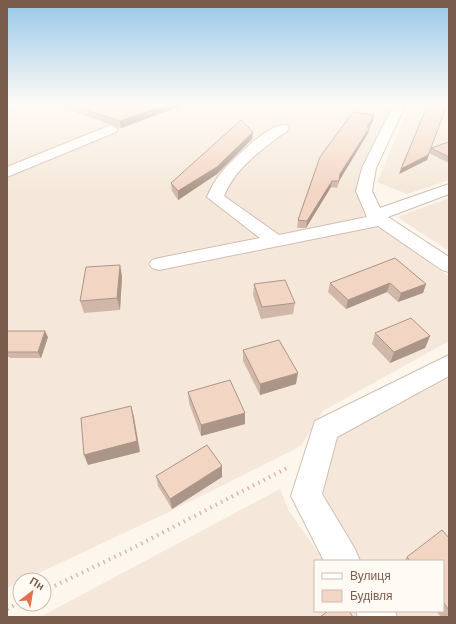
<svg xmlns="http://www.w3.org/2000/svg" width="456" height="624" font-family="Barlow,sans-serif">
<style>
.residential{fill:#f5e8da}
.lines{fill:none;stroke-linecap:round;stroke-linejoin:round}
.minor-casing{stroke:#d1beb0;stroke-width:2}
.path-far1{stroke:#d9b8a5;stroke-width:3;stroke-dasharray:1 3.5;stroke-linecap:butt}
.path{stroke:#d9b8a5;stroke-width:4;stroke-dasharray:1.5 4.5;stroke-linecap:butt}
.minor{fill:#fff;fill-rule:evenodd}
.wall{fill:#d1b7a8}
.shaded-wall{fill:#aa9588}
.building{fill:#f3d5c3;stroke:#aa9588}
</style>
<rect width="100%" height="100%" fill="#fdf6ec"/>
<g class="residential">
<path d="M22,104H394L358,191L364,214L449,277V341L323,411L301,446L171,511L24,580H20V582L7,588V111Z"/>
<path d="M410,104H449V180L407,194L377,182Z"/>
<path d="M449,198V251L397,217Z"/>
<path d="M449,378V617H395L391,611H443V561H357L321,500L338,436Z"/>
<path d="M280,489L289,511L324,561H315V611H359L364,617H40Z"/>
</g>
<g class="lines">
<defs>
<g id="minor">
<path d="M7,104H20L7,111Z"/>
<path d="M394,104H406L376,168L372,191L380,208L449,184V194L388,217L449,257V272L442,270L378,226L159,270L152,268L149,264L152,260L159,258L260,238L207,197C211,188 215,180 221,173C231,161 271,121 287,125L289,128L287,131C263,148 235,168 224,196L279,235L367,217L356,191L362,168Z"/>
<path d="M111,125L118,129L116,132L7,177V167Z"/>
<path d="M449,355V376L337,437L322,494L355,549L360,561H324L291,496L315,421Z"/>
<path d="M356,611H395L397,617H358Z"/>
</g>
</defs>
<use href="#minor" class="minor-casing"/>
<path class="path-far1" d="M285,469L288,467"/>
<g class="path">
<path d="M44,591L133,548L287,468"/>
<path d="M7,609L20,602"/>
</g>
<use href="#minor" class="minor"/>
</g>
<g class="wall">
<path d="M60,104H187L121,128L60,107Z"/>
<path d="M373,121L369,127L368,133L339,181L337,188L331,187L306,228H297L298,220Z"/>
<path d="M252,139L217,174L178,200L172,191L171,183Z"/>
<path d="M449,142V163L429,153L427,160L399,174L431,148Z"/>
<path d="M395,258L426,284L423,293L398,302L387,292L346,309L328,292L330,283Z"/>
<path d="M122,276L120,310L84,313L80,301Z"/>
<path d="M254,284L295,303L293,314L261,319L253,295Z"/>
<path d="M7,331L48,337L41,358H10V357H7Z"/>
<path d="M375,333L430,336L425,348L390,363L372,344Z"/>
<path d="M243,350L296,384L260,395L243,361Z"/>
<path d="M188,392L245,424L201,436L189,403Z"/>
<path d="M222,466V477L172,509L158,486L156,476Z"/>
<path d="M449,538V615L446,617H441L436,611H443V561H404L407,557Z"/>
</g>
<g class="shaded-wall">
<path d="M169,104H187L121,128L120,121Z"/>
<path d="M374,115L373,121L366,133L367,127Z"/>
<path d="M370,127L368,133L339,181L337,188L340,174Z"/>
<path d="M253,132L252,139L217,174L178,200V191Z"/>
<path d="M431,148L427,160L399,174L401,169Z"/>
<path d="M332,181L331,187L306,228L307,221Z"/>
<path d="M120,265L122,276L120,310L117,298Z"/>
<path d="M390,283L387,292L346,309L348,300Z"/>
<path d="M426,284L423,293L398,302L401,293Z"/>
<path d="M45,331L48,337L41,358L38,352Z"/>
<path d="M430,336L425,348L390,363L394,352Z"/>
<path d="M298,373L296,384L260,395V384Z"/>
<path d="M131,406L134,417L140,452L88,465L84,455Z"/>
<path d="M245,413V424L201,436V425Z"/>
<path d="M222,466V477L172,509L170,499Z"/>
</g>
<g class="building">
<path d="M69,104H169L120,121Z"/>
<path d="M428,104H447L431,148L449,142V157L431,148L428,155L401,169Z"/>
<path d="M353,112L374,115L367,127H370L340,174L339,181H332L307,221L298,220L320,157Z"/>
<path d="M241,120L253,132L217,167L178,191L171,183Z"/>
<path d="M395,258L426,284L401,293L390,283L348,300L330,283Z"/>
<path d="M120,265L117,298L80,301L86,267Z"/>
<path d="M285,280L295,303L262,307L254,284Z"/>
<path d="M411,318L430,336L394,352L375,333Z"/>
<path d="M7,331H45L38,352H7L8,351H7Z"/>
<path d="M279,340L298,373L260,384L243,350Z"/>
<path d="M230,380L245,413L201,425L188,392Z"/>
<path d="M131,406L137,441L84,455L81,418Z"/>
<path d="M207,445L222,466L170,499L156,476Z"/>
<path d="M442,530L449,538V610L443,602V561H410L407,557Z"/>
<path d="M328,611H349L353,617H320Z"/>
</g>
<linearGradient id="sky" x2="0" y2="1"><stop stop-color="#97c7e8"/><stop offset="0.54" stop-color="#fefbf6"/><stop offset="1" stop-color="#fefbf6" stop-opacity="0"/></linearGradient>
<rect width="456" height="192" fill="url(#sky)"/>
<rect width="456" height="624" fill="none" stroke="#7a5c4d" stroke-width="16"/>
<rect x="314" y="560" width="130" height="52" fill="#fffaf3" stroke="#cabbb1"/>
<rect x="322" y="573" width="20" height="6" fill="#ffffff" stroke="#cabbb1"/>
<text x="350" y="580" font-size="12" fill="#7a5c4d">Вулиця</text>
<rect x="322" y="590" width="20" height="12" fill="#f3d5c3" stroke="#cabbb1"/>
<text x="350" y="600" font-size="12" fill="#7a5c4d">Будівля</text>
<g transform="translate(32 592) rotate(31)"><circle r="19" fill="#fffaf3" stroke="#cabbb1"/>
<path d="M0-3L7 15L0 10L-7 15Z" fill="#e76f51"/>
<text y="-6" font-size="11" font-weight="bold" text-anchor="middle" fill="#7a5c4d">Пн</text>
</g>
</svg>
